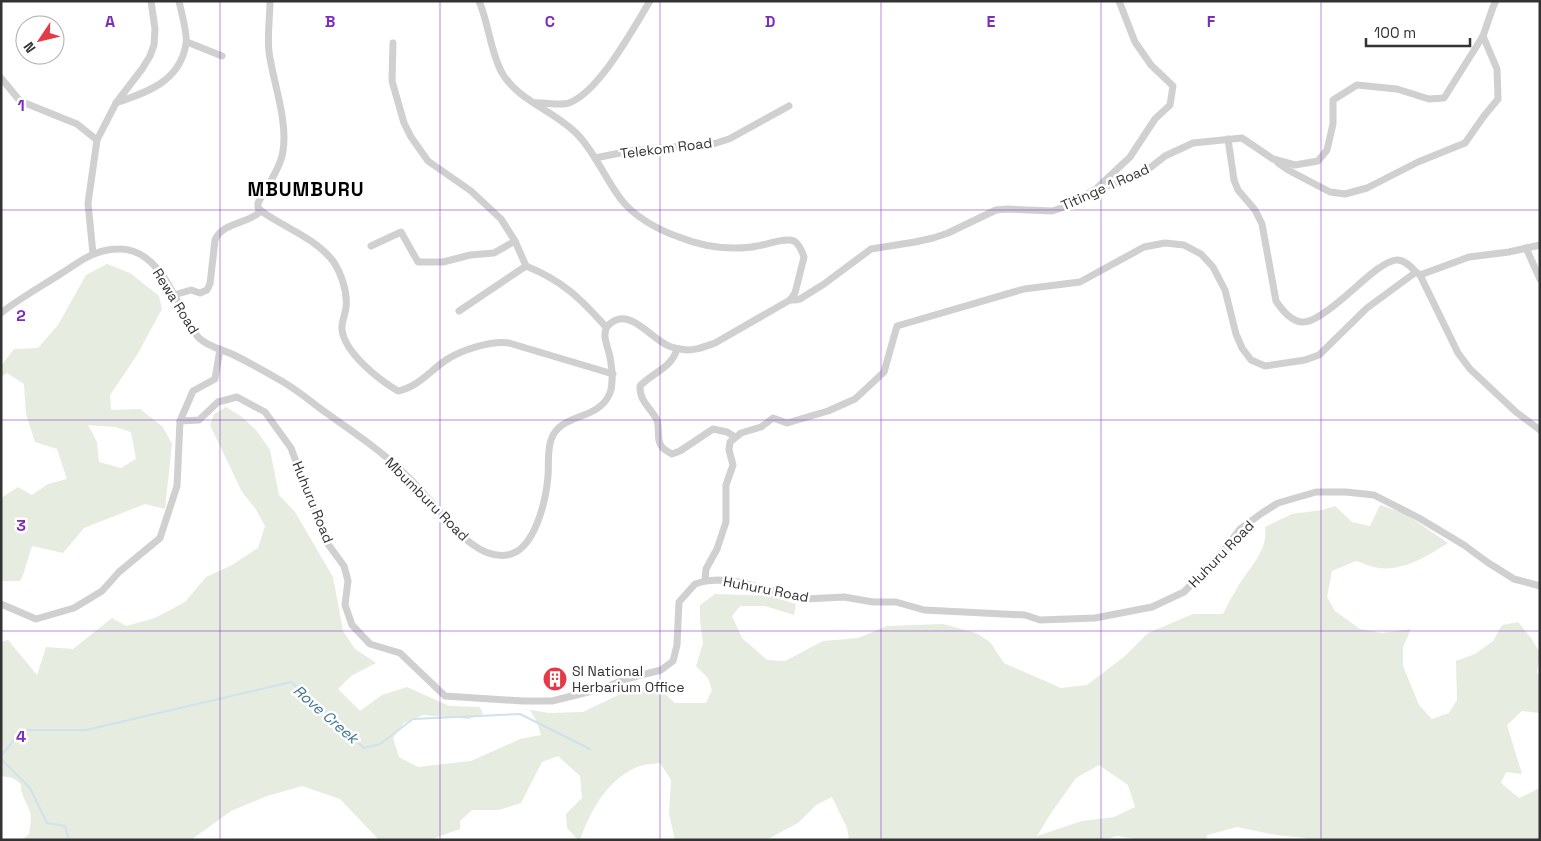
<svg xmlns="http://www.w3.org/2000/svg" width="1541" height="841" font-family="'Space Grotesk',sans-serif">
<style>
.green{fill:#e6ecdf;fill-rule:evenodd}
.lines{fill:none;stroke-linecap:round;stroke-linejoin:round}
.stream{stroke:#cfe2ee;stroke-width:2}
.street{stroke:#d0d0d0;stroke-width:7}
.grid{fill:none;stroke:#7b2cbf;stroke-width:1;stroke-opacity:0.55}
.labels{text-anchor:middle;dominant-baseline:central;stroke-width:5;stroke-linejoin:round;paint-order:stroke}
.street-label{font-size:14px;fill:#333;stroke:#fff}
.poi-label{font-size:14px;fill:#333;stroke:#fff;text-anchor:start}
.water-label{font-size:15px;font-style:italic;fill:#3f7597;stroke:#fff}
.district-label{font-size:19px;font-weight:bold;letter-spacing:1px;fill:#000;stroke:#fff}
.grid-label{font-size:16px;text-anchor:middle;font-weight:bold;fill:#7b2cbf;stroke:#fff;stroke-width:5;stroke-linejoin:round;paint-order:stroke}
</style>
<rect width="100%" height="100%" fill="#fff"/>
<g class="green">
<path d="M107,264L130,273L159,296L162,309L137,355L110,395L111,410L140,409L163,427L172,444L165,509L145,504L84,528L63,553L32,546L23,575L20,581H1V498L18,487L32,495L48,484L67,479L57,449L35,442L26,414L24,384L7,373L1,377V366L14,349L38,348L58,325L86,275ZM88,425L115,427L131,432L136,459L121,468L99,462L97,442Z"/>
<path d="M226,407L242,417L257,431L270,450L279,495L295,512L333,577L343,631L355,649L376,663L351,676L338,689L360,711L382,695L407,687L449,706L480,707L483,714L469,719L423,715L404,723L393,738L399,757L418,767L471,761L520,739L541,735L537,722L530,710L550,713L583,712L633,688L655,685L675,703H706L712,690L708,678L696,666L703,643L700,620V605L715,594L771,596L796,604L794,615L765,606H740L732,616L742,638L767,660L785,661L823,641L858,638L887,626L943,624L976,633L990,642L1004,663L1061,688L1087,685L1125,656L1148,633L1193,614H1223C1227,606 1231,598 1236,590C1247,570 1269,551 1265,527L1292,514L1322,510L1335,506L1352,522L1370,526L1380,505L1404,513L1448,543C1427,556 1404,571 1379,568C1371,567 1363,563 1356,561L1332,571L1327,597L1335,611L1360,629L1382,633L1411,629L1403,647V666L1419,705L1432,719L1449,713L1457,700L1456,661L1475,654L1493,641L1502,625L1518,622L1531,638L1540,653L1537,672L1540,676V713L1522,711L1507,725L1522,774L1506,772L1501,783L1519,798L1538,789L1540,784V840H1306V838L1276,835L1237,827L1207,835L1206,840H1142L1117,836L1104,840H849L847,828L832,797L816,805L798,823L766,840H675L669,814L671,780L660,763C653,764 644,764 637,767C606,781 591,810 580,840H578L567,828L566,814L582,798L580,776L558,756L542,762L521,803L499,810H472L460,821V829L429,840H379L340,799L302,786L267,796L231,811L191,840H22L29,834C30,827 32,819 30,812C27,802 20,795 21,784L13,778L1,776V642L8,640L37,675L46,647L73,649L112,618L126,626L155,618L185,602L206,577L232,565L258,548L265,526L255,508L242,492L210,425L214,414ZM1099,765L1128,785L1135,807L1114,817L1082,821L1037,836L1051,813L1076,778Z"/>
</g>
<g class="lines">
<g class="stream">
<path d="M1,756L22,730H86L291,682L364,748L380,744L413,719L520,714L590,749"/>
<path d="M1,759L30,788L47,823L65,826L69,840"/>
</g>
<g class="street">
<path d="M270,1C270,18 267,35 269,52C273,82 288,120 283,151C281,167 266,188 258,203V208C263,213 270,217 277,221C296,232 319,243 333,261C341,273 348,292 346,308C345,315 341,323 342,330C345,353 379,380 398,391C418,387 430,371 446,360C461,350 492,340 509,343L613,374"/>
<path d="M187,42L222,56"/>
<path d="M393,43L392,81L404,123L411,137L428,161L471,191L501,219L515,241L526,266C563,281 580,298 606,327"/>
<path d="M1,78L20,101L77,124L97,140"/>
<path d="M116,103C148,92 180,81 186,44C188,35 181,11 179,1"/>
<path d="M534,103C544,102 561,106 569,103C599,92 633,29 650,1"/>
<path d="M1228,139L1234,180L1238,190L1255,210L1262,224L1276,301C1282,310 1292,322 1303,322C1321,323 1362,279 1379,268C1384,265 1390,260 1397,260C1405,260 1411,267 1416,272"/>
<path d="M595,158L635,150L713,144L729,139L789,106"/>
<path d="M1278,163L1288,170L1330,192L1345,194L1367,188L1418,162L1465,143L1484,116L1498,99L1497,69L1483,36"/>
<path d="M1098,187L1130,157L1155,119L1170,105L1173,86L1151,65L1135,42L1119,1"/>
<path d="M1540,245L1509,252L1469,257L1420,275L1458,353L1470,369L1516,412L1540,430"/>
<path d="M371,246L401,232L418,262H443L470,255L494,253L515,241"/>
<path d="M1526,248L1540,279"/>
<path d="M93,254L88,203L97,140L116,103L142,69L150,56L154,45L155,29L151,1"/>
<path d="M174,295L191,290L200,293L207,290L210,284L215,240C223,222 248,224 261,211"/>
<path d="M790,300H795L800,299L824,284L871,249L915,242L933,238L948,233L996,210L1007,209L1052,211L1071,205L1094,190L1132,178L1146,171L1165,156L1193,143L1242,138L1273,159L1295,165L1318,161L1327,150L1333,124V100L1357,85L1397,89L1429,99L1444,98L1483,36L1493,7L1496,1"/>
<path d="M459,311L526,266"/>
<path d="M1,313C20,298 42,286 62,273C72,267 83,258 94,254C101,251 111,249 119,249C154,248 172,290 185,316C189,323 193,332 199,338C207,346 222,350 232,354C248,362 263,370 278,379C295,388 310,401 325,412C352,431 380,450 404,473C418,486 430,501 443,515C458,533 481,559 507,555C535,551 546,500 548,476C549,464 547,452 551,440C560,412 598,422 610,393C614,381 612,368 610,357C608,346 599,331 611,323C630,308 650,337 665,344C669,347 675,348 680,349C692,352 704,347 715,343L790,300L795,293L804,257C802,251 799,244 794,241C785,237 766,245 757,246C749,248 741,248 734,248C715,248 696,244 679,237C658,230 633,216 620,198C605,178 595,153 578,135C556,111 519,102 502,73C490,51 489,24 479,1"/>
<path d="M677,349C671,369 653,372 640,386C639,401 651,408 657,420C660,429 656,440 662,447C664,450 669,452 672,454L680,451L713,429L727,432L735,437"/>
<path d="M180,421L199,420L218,402L237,397L265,412L291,448L325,540L344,566L348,581L345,605L352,625L370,644L400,653L445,696L523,701H552L604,688L626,679L661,670L673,661L677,645L679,602L695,584L705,581L718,580L739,582L805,599L844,597L873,602H896L924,610L1025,615L1040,620L1095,618L1152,607L1184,592L1224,550L1240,529L1262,513L1278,503L1316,492H1346L1374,495L1419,518L1464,545L1487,562L1514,579L1540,586"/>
<path d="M705,581L706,569L717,549L726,522V485L733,465L729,450L730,442L741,433L761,427L773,418L787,423L828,411L855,399L884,372L897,326L1024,289L1080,282L1144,247L1165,243L1184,245L1201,254L1213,267L1225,290L1236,334L1242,348L1251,360L1265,366L1305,360L1319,355L1367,308L1416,272L1420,275"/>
<path d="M1,604L36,619L74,608L102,591L119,572L160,538L177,486L180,421L193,391L215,379L220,349"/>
</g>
</g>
<path class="grid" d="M220,1V840M440,1V840M660,1V840M881,1V840M1101,1V840M1321,1V840M1,210H1540M1,420H1540M1,631H1540"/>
<defs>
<symbol id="building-disc" viewBox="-11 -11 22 22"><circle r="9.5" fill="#e63946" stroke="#fff"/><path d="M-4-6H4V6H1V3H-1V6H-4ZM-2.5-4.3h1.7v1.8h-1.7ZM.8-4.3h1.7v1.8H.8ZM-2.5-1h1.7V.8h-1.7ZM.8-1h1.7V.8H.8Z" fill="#fff"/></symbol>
</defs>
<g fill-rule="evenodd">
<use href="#building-disc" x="541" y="665" width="28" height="28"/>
</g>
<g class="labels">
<g class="street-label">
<text transform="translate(666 148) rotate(-7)">Telekom Road</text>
<text transform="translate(1105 187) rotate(-24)">Titinge 1 Road</text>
<text transform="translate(176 301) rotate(58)">Rewa Road</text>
<text transform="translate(427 499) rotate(45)">Mbumburu Road</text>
<text transform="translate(313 502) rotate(68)">Huhuru Road</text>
<text transform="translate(1221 554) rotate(-46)">Huhuru Road</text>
<text transform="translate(766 589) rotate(11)">Huhuru Road</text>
</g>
<g class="poi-label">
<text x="572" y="671">SI National<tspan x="572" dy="16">Herbarium Office</tspan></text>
</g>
<g class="water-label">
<text transform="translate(326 714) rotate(41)">Rove Creek</text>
</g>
<g class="district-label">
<text x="306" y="189">MBUMBURU</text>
</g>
</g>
<g class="grid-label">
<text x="110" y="27">A</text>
<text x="330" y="27">B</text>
<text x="550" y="27">C</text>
<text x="770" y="27">D</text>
<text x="991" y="27">E</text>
<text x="1211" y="27">F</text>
<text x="21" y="111">1</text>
<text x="21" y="321">2</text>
<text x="21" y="531">3</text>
<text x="21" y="742">4</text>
</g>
<rect width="1541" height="841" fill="none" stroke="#333333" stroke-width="5"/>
<g transform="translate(40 40) rotate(235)"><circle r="24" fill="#ffffff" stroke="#adadad"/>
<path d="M0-4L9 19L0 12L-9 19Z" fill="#e63946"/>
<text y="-8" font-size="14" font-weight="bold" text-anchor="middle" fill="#333333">N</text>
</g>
<path d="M1366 38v8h104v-8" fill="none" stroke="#333333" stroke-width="2.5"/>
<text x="1374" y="38" font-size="15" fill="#333333" stroke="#ffffff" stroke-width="4" paint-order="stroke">100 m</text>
</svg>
